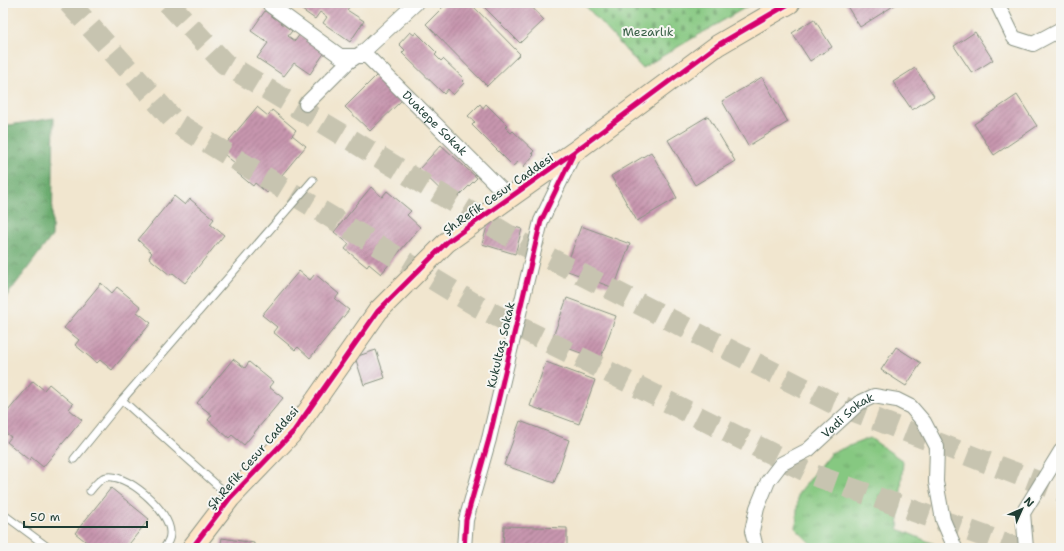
<svg xmlns="http://www.w3.org/2000/svg" width="1064" height="551" font-family="'Shantell Sans',sans-serif">
<style>
.grass{fill:url(#grass-tufts);stroke:#52825a}
.forest{fill:url(#forest-crowns);stroke:#467452}
.cemetery{fill:url(#cemetery-stones);stroke:#52825a}
.building{fill:url(#building-hatch)}
.lines{fill:none;stroke-linecap:round;stroke-linejoin:round}
.primary-tunnel{stroke:#c7c4b0;stroke-width:22;stroke-dasharray:22 11;stroke-linecap:butt}
.lane-casing{stroke:#889282;stroke-width:9}
.street-casing{stroke:#889282;stroke-width:16}
.secondary-casing{stroke:#889282;stroke-width:22}
.lane{stroke:#fff;stroke-width:7}
.street{stroke:#fff;stroke-width:14}
.secondary{stroke:#fde5c5;stroke-width:20}
.cycleway-casing{stroke:#f6f6f2;stroke-width:8}
.cycleway{stroke:#d6006c;stroke-width:5}
.labels{text-anchor:middle;dominant-baseline:central;stroke-width:4;stroke-linejoin:round;paint-order:stroke}
.park-label{font-size:12px;fill:#396047;stroke:#f6f6f2}
.street-label{font-size:12px;fill:#1f3d34;stroke:#f6f6f2}
</style>
<defs>
<pattern id="grass-tufts" width="24" height="20" patternUnits="userSpaceOnUse"><rect width="24" height="20" fill="#86c881"/><path d="M3 7l-1-3M5 7V3M7 7l1-3M15 17l-1-3M17 17v-4M19 17l1-3" fill="none" stroke="#6da46a"/></pattern>
<pattern id="forest-crowns" width="20" height="18" patternUnits="userSpaceOnUse"><rect width="20" height="18" fill="#6cac6f"/><path d="M2 6a3 3 0 1 1 6 0M12 15a3 3 0 1 1 6 0" fill="none" stroke="#588d5c"/></pattern>
<pattern id="cemetery-stones" width="16" height="16" patternUnits="userSpaceOnUse"><rect width="16" height="16" fill="#86c881"/><path d="M2 7V4a2 2 0 0 1 4 0v3zM10 15v-3a2 2 0 0 1 4 0v3z" fill="#6da46a"/></pattern>
<pattern id="building-hatch" width="6" height="6" patternUnits="userSpaceOnUse"><rect width="6" height="6" fill="#c795ae"/><path d="M-1 1l2-2M0 6l6-6M5 7l2-2" fill="none" stroke="#a17b8e"/></pattern>
</defs>
<rect width="100%" height="100%" fill="#f6f6f2"/>
<filter id="ink" filterUnits="userSpaceOnUse"><feTurbulence type="fractalNoise" baseFrequency=".025" numOctaves="2"/><feDisplacementMap in="SourceGraphic" scale="8" xChannelSelector="R" yChannelSelector="G"/><feConvolveMatrix kernelMatrix="1 2 1 2 8 2 1 2 1" color-interpolation-filters="sRGB"/></filter>
<filter id="wash" filterUnits="userSpaceOnUse"><feTurbulence type="fractalNoise" baseFrequency=".012" numOctaves="4" result="noise"/><feDisplacementMap in="SourceGraphic" scale="16" xChannelSelector="R" yChannelSelector="G"/><feGaussianBlur stdDeviation="0.9" result="paint"/><feColorMatrix in="noise" values="0 0 0 0 0 0 0 0 0 0 0 0 0 0 0 0 0 1.4 0 .05"/><feComposite in="paint" operator="in"/></filter>
<g filter="url(#wash)">
<rect width="100%" height="100%" fill="#f1e6cf"/>
<path class="grass" d="M870,438L903,461L898,529L944,548H816L796,529L798,494L831,453Z"/>
<path class="forest" d="M54,118L52,236L3,301V126Z"/>
<path class="cemetery" d="M583,3H753L642,68Z"/>
<g id="blocks">
<g class="building">
<path d="M292,3H352L347,10L364,21L350,42L323,23L327,17L320,12L315,19Z"/>
<path d="M447,3H470L520,54L487,86L426,24Z"/>
<path d="M480,3H528L544,20L520,43Z"/>
<path d="M845,3H898L860,27Z"/>
<path d="M265,11L292,31L288,36L295,41L300,34L325,52L310,74L294,63L284,76L257,58L268,43L251,31Z"/>
<path d="M814,19L832,47L810,61L792,33Z"/>
<path d="M410,32L414,35L416,32L437,53L435,55L441,61L443,59L464,79L462,81L464,83L453,95L448,89L444,94L402,53L405,50L399,44Z"/>
<path d="M975,32L993,60L972,73L954,46Z"/>
<path d="M915,68L934,96L912,110L893,82Z"/>
<path d="M377,75L402,100L370,131L345,107Z"/>
<path d="M762,77L788,122L748,146L722,101Z"/>
<path d="M1017,95L1037,126L994,155L974,124Z"/>
<path d="M480,104L483,108L486,104L507,125L505,127L511,133L513,131L534,151L532,153L534,155L523,167L518,162L513,166L472,125L475,122L468,116Z"/>
<path d="M257,107L268,116L272,110L296,130L292,135L306,146L267,193L255,183L253,186L231,168L235,163L220,151Z"/>
<path d="M708,116L735,161L695,185L668,140Z"/>
<path d="M441,145L477,178L453,202L419,169Z"/>
<path d="M651,152L677,198L637,221L611,176Z"/>
<path d="M371,187L382,197L387,191L411,211L407,215L420,227L381,274L369,264L367,267L345,249L349,244L334,232Z"/>
<path d="M174,196L185,205L190,199L214,219L210,224L224,235L185,283L173,273L170,275L149,258L152,253L138,240Z"/>
<path d="M489,220L522,229L515,254L482,244Z"/>
<path d="M581,226L630,244L614,288L565,270Z"/>
<path d="M299,271L310,280L315,274L339,294L335,299L349,310L310,358L298,347L295,350L273,332L277,327L262,315Z"/>
<path d="M101,283L112,293L117,287L141,307L137,312L151,323L112,370L100,360L97,363L75,345L79,340L64,328Z"/>
<path d="M567,298L616,316L600,360L551,342Z"/>
<path d="M896,347L921,363L906,386L881,370Z"/>
<path d="M376,350L385,378L364,385L355,357Z"/>
<path d="M233,359L245,368L249,362L273,382L269,387L283,398L244,445L232,435L229,438L208,420L212,415L197,403Z"/>
<path d="M546,362L595,380L579,424L530,406Z"/>
<path d="M33,381L44,390L49,384L73,404L69,409L82,420L43,467L31,457L29,460L7,442L11,437L3,431V417Z"/>
<path d="M520,421L569,440L554,483L504,465Z"/>
<path d="M111,488L149,519L126,548H94L75,533Z"/>
<path d="M504,526L567,528V548H503Z"/>
<path d="M222,538L254,543V548H220Z"/>
</g>
</g>
</g>
<g filter="url(#ink)">
<use href="#blocks" fill-opacity="0" stroke="#889282" stroke-width="1"/>
<g class="lines">
<g class="primary-tunnel">
<path d="M69,3L176,123L479,307L814,475L1017,548"/>
<path d="M168,3L224,63L526,246L831,402L1061,491"/>
</g>
<defs>
<g id="lane">
<path d="M122,400L229,496"/>
<path d="M74,459L122,400L313,180"/>
<path d="M90,491C94,486 98,481 103,478C124,469 172,512 170,534C170,539 167,544 164,548"/>
<path d="M3,514L49,548"/>
</g>
<g id="street">
<path d="M997,3L1014,38L1033,44L1061,29"/>
<path id="s1" d="M270,5L340,56H367L510,198"/>
<path d="M306,104L348,62L363,52L416,3"/>
<path d="M464,548L466,520L489,439L541,221L574,153"/>
<path id="s2" d="M756,548L752,531L757,508L768,481L781,464L808,450L859,403L874,396L897,400L911,407L924,422L937,447L936,482L943,520L955,548"/>
<path d="M1026,548L1023,513L1061,451"/>
</g>
<path id="secondary" d="M192,548L230,498L294,431L378,311L447,242L574,152L718,45L790,3"/>
</defs>
<use href="#lane" class="lane-casing"/>
<use href="#street" class="street-casing"/>
<use href="#secondary" class="secondary-casing"/>
<use href="#lane" class="lane"/>
<use href="#street" class="street"/>
<use href="#secondary" class="secondary"/>
<defs>
<g id="cycleway">
<path d="M192,548L230,498L294,431L378,311L447,242L574,152L718,45L790,3"/>
<path d="M464,548L466,520L489,439L541,221L574,153"/>
</g>
</defs>
<use href="#cycleway" class="cycleway-casing"/>
<use href="#cycleway" class="cycleway"/>
</g>
</g>
<g class="labels">
<g class="park-label">
<text x="648" y="32">Mezarlık</text>
</g>
<g class="street-label">
<text stroke="none"><textPath href="#s1" startOffset="209">Duatepe Sokak</textPath></text>
<text transform="translate(498 194) rotate(-35)">Şh.Refik Cesur Caddesi</text>
<text transform="translate(501 345) rotate(-77)">Kukultaş Sokak</text>
<text stroke="none"><textPath href="#s2" startOffset="175">Vadi Sokak</textPath></text>
<text transform="translate(253 458) rotate(-49)">Şh.Refik Cesur Caddesi</text>
</g>
</g>
<rect width="1064" height="551" fill="none" stroke="#f6f6f2" stroke-width="16"/>
<g transform="translate(1022 509) rotate(45)" stroke="#f6f6f2" stroke-width="3" paint-order="stroke">
<path d="M0-3L7 15L0 10L-7 15Z" fill="#1f3d34"/>
<text y="-6" font-size="11" font-weight="bold" text-anchor="middle" fill="#1f3d34">N</text>
</g>
<path d="M24 521v6h123v-6" fill="none" stroke="#1f3d34" stroke-width="2"/>
<text x="30" y="521" font-size="12" fill="#1f3d34" stroke="#f6f6f2" stroke-width="3" paint-order="stroke">50 m</text>
</svg>
